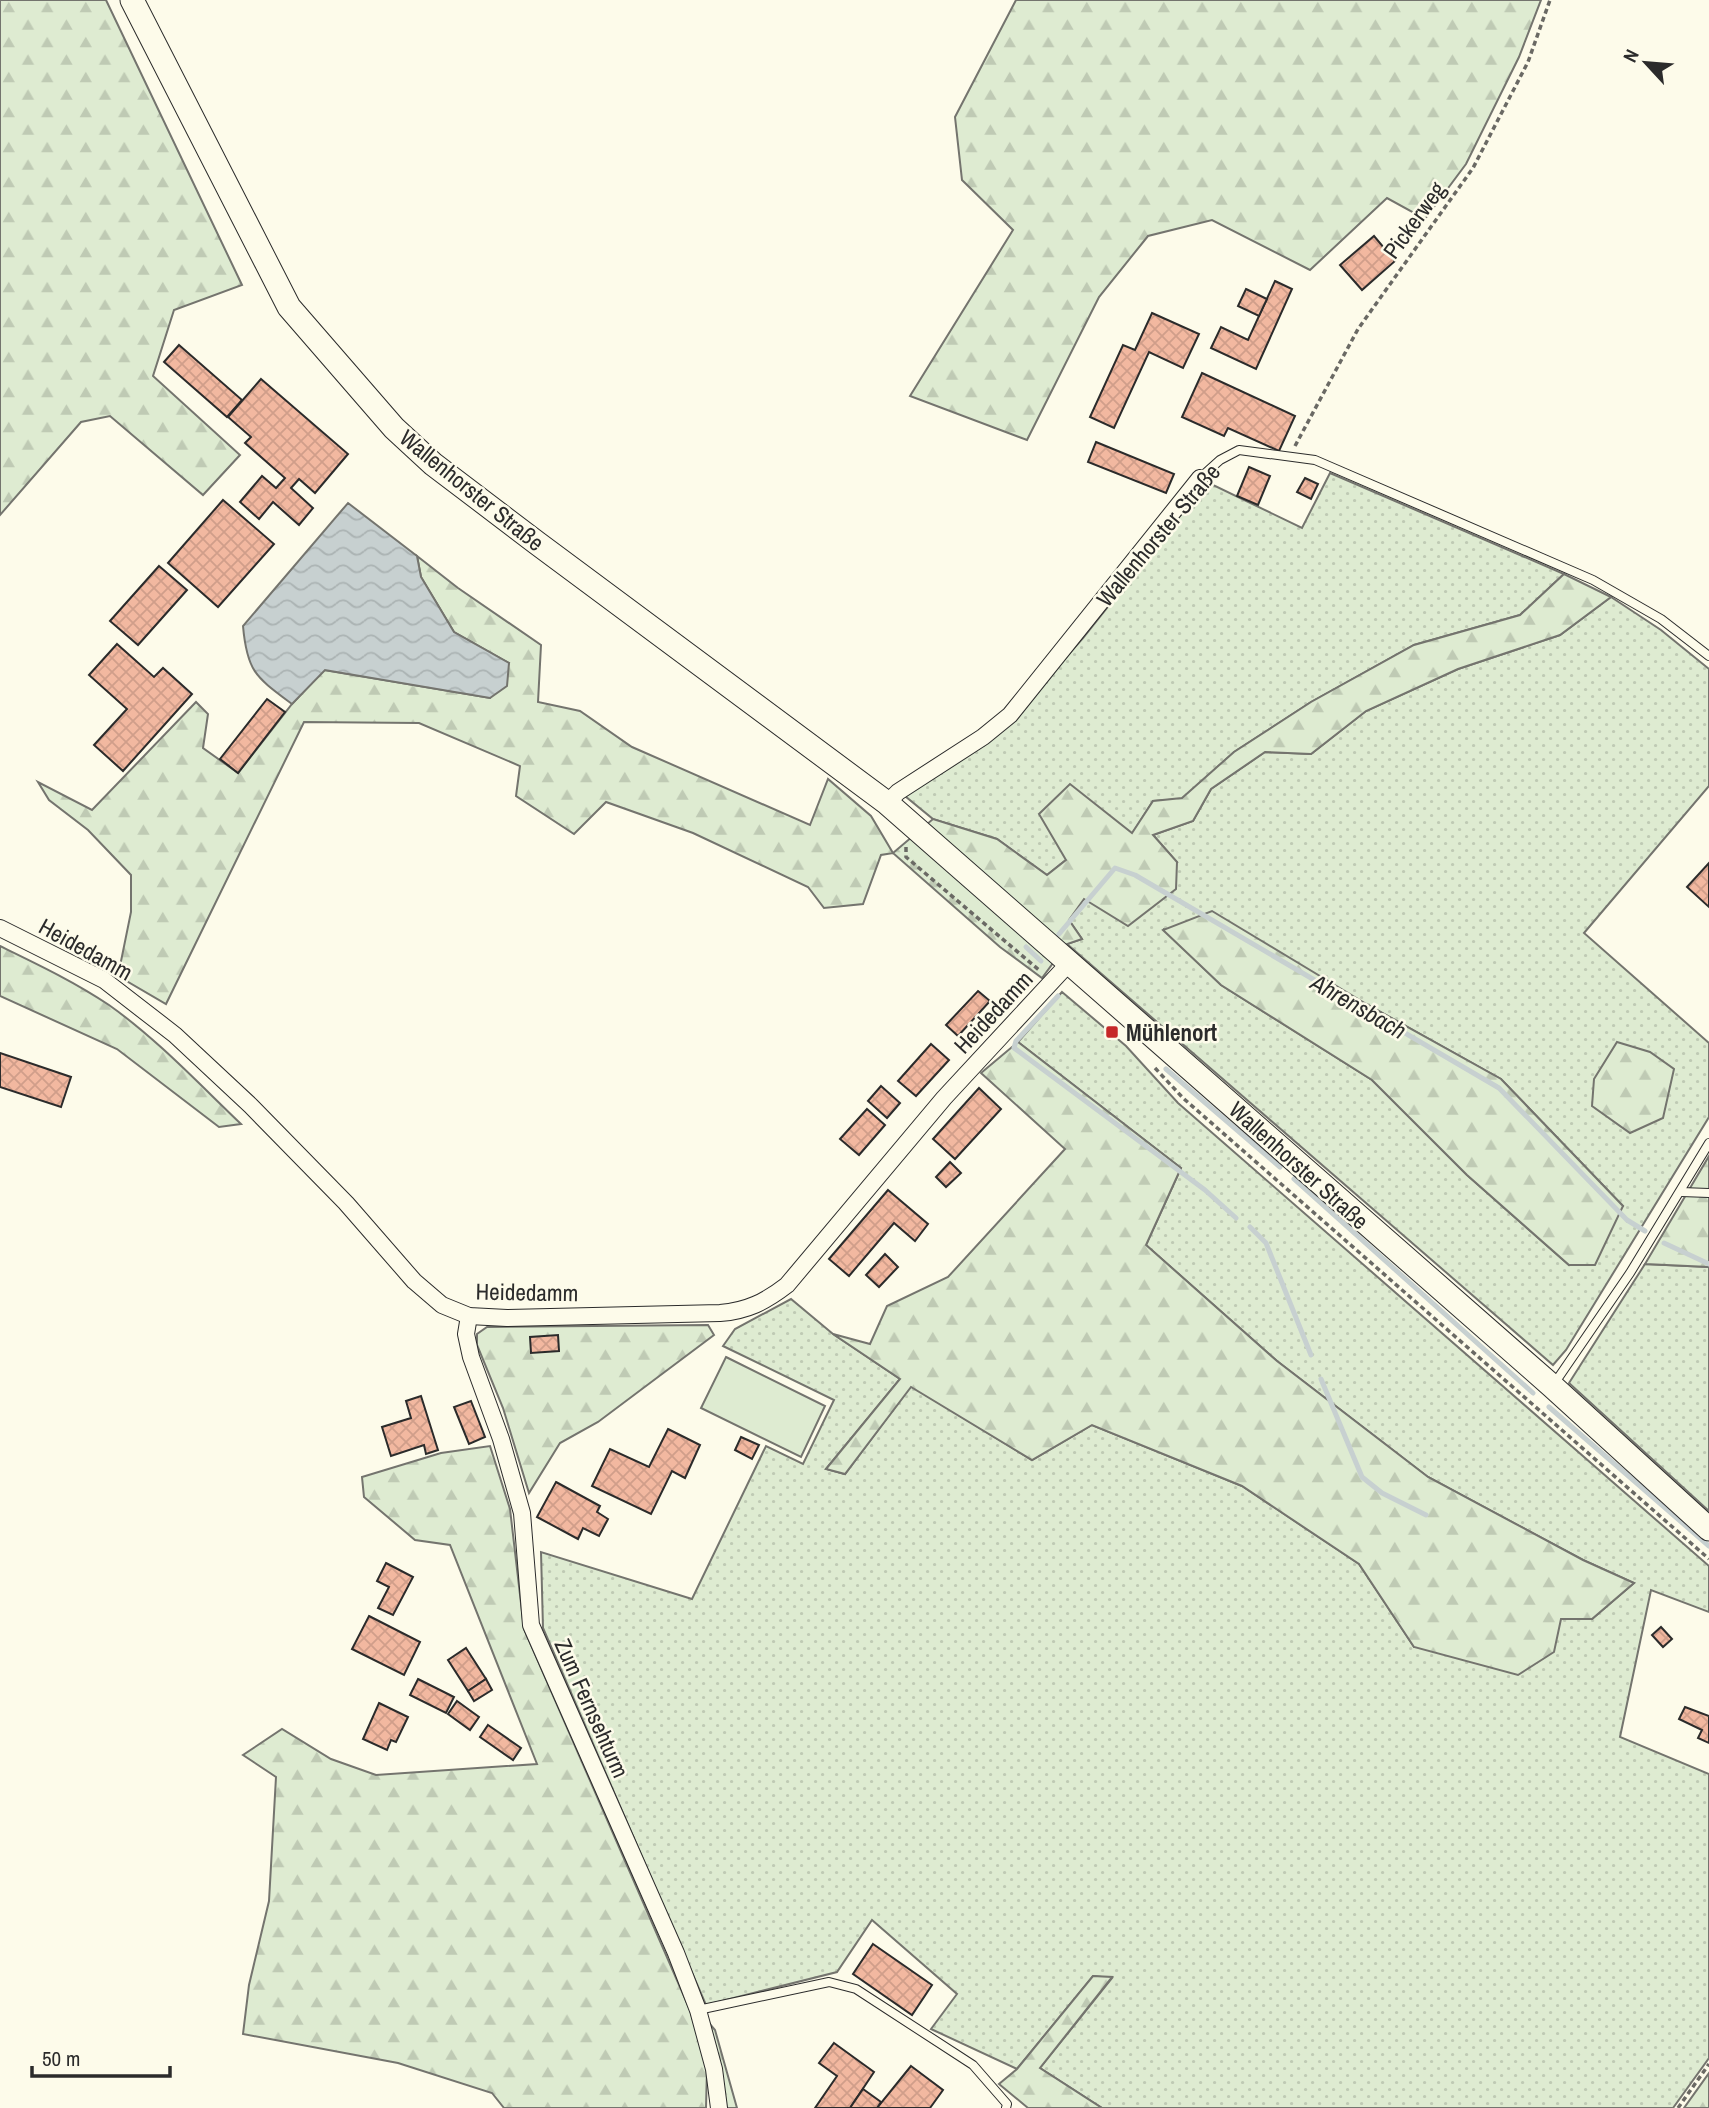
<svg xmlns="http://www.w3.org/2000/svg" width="1709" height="2108" font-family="'Archivo Narrow',sans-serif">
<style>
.grass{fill:url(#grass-dots);stroke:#74746e;stroke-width:2;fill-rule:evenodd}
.forest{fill:url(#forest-firs);stroke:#74746e;stroke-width:2}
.garden{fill:#deebd1;stroke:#74746e;stroke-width:2}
.water{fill:url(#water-waves);stroke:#74746e;stroke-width:2}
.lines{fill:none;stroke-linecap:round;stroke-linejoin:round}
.stream{stroke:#c7d0d0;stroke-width:5}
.building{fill:url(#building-cross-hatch);stroke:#2b2b2b;stroke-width:2}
.lane-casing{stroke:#2b2b2b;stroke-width:10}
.street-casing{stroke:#2b2b2b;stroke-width:18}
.secondary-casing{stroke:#2b2b2b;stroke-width:25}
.path{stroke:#6a6964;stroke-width:3.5;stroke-dasharray:5 3.5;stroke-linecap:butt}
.lane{stroke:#fdfbea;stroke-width:8}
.street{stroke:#fdfbea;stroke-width:16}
.secondary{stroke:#fdfbea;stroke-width:23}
.poi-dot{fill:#c62828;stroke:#fdfbea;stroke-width:2.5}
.labels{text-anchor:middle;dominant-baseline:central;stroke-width:5;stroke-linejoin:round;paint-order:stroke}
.street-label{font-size:23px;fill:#2b2b2b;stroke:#fdfbea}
.poi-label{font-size:23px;font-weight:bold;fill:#2b2b2b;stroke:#fdfbea;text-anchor:start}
.water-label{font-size:24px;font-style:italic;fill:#2b2b2b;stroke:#fdfbea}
</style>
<defs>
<pattern id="grass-dots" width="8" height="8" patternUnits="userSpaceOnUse" patternTransform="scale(1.75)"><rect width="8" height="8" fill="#deebd1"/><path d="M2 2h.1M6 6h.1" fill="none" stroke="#bfcab4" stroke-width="1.8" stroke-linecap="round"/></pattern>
<pattern id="forest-firs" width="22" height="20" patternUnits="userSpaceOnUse" patternTransform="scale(1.75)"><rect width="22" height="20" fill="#deebd1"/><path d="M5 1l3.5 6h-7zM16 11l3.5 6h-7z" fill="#bfcab4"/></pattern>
<pattern id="water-waves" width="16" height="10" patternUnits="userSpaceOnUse" patternTransform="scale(1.75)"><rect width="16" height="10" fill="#c7d0d0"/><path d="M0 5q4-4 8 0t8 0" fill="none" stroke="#abb3b3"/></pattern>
<pattern id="building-cross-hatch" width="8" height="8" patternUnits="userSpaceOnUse" patternTransform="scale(1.75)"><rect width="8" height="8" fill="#f2b8a0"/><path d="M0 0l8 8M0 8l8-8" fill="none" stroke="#d09e8a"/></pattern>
</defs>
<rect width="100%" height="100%" fill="#fdfbea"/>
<g class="grass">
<path d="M1330,473L1564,574L1520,615L1414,645L1311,702L1234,752L1182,799L1153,801L1132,834L1066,860L1047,875L997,839L933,819L905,796L1005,726L1083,638L1207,482L1302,528Z"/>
<path d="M1611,597L1661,630L1709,669V786L1584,933L1709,1043V1117L1566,1350L1553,1365L1067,944L1082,939L1069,920L1084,898L1177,862L1153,835L1193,821L1211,789L1265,752L1311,754L1366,711L1458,669L1560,635ZM1163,929L1368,1005L1501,1079L1623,1206L1569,1265L1467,1175L1372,1080L1221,985Z"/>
<path d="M1062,992L1126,1046L1178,1103L1709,1566V1612L1651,1590L1620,1737L1709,1774V2058L1673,2108H1102L1040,2068L1112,1978L1093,1976L1017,2069L931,2029L957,1994L872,1920L837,1972L706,2005L543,1628L541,1552L692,1599L766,1446L803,1464L834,1400L723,1346L735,1329L791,1299L833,1334L900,1379L826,1469L845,1474L911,1386L1032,1460L1092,1425L1242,1486L1359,1564L1414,1647L1561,1619H1592L1634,1583L1583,1560L1428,1477L1277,1361L1146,1245L1181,1168L1018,1042Z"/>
<path d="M1645,1264L1709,1267V1511L1569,1383Z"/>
</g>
<g class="forest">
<path d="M0,0H106L242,285L174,310L153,376L240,455L203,495L110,416L81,422L0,515Z"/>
<path d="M1016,0H1541L1519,57L1466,164L1425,219L1387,198L1310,270L1212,220L1148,236L1099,297L1027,440L910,396L1013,230L962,180L955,117Z"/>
<path d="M417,556L458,588L541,645L538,702L580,711L632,747L810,825L828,779L871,816L893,853L933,819L997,839L1047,875L1066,860L1039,814L1070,784L1132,833L1153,801L1182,798L1234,752L1311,702L1414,645L1520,615L1564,574L1611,597L1560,635L1458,669L1366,711L1311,754L1265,752L1211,789L1193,821L1153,835L1177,862L1176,889L1128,926L1084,899L1069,920L1082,939L1067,944L1042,978L1000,947L893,853L881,855L863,904L824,908L808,887L693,833L606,802L574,834L516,796L520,766L419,723L304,722L166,1004L118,976L131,912V875L88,830L49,800L38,782L92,810L196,702L208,714L203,748L238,773L292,704L324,670L490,698L509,663L454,632L421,577Z"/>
<path d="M1212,911L1368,1005L1501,1079L1623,1206L1595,1265H1569L1467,1175L1372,1080L1221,985L1163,930Z"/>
<path d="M0,946C37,964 75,982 109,1005C157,1039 199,1084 241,1124L219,1127L117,1049L0,996Z"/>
<path d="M1018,1042L1181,1168L1146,1245L1277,1361L1428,1477L1583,1560L1634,1583L1592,1619H1561L1554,1652L1518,1675L1414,1647L1359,1564L1242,1486L1092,1425L1032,1460L911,1387L845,1474L826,1469L900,1379L833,1334L870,1344L887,1306L948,1277L1065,1149L981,1073Z"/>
<path d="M1617,1042L1650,1052L1674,1069L1663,1118L1630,1133L1592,1106L1594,1079Z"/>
<path d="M1709,1156V1267L1645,1264Z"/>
<path d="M708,1325L714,1335L598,1422L560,1443L529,1493L503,1408L477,1345V1334L487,1327Z"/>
<path d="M490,1446L510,1509L524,1629L690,2010L707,2068L706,2108H504L492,2093L398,2063L243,2034L249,1985L269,1901L276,1777L243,1755L282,1729L331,1759L376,1775L537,1764L450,1545L415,1540L364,1497L362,1477L441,1453Z"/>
<path d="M1093,1976L1112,1977L1040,2068L1102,2108H1028L999,2084L1017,2069Z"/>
<path d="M709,2023L715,2030L737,2108H725Z"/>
<path d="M1709,2073V2108H1684Z"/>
</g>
<path class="garden" d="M726,1357L825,1406L801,1457L701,1408Z"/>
<path class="water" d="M348,503L417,556L421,577L454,632L509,663L507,686L490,698L325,670L292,704C256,677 247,672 243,626Z"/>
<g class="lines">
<g class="stream">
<path d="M1059,934L1115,868L1135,875L1499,1088L1627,1220L1645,1231"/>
<path d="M1026,947L1041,961"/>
<path d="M1058,996L1016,1041L1014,1048L1205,1190L1236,1218"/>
<path d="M1166,1069L1280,1167"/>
<path d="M1294,1179L1533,1393"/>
<path d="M1250,1227L1266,1243L1311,1355"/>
<path d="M1664,1243L1709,1264"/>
<path d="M1321,1379L1362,1477L1382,1493L1426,1515"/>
<path d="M1549,1407L1709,1546"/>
</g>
</g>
<g class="building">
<path d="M1374,236L1395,261L1362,290L1340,265Z"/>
<path d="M1275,281L1292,289L1256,369L1211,348L1221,327L1248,340Z"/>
<path d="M1246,289L1267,299L1259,316L1238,306Z"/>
<path d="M1152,313L1199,334L1183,368L1149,352L1114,428L1090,417L1123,345L1135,350Z"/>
<path d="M179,345L242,400L227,417L164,362Z"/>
<path d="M1202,373L1295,416L1279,451L1228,428L1224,436L1182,417Z"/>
<path d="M261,379L348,454L315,493L299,479L291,488L313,508L299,525L273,502L259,519L240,502L262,476L276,488L285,478L245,443L251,437L228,417Z"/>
<path d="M1096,442L1174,474L1166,493L1088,462Z"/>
<path d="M1249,467L1270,476L1258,505L1237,496Z"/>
<path d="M1305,478L1318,484L1311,499L1297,492Z"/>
<path d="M223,500L274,544L218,607L168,563Z"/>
<path d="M159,566L187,590L138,645L110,621Z"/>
<path d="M117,644L154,677L163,668L192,694L123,771L94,745L127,709L89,675Z"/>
<path d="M267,699L285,712L238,773L220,759Z"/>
<path d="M1709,863V907L1687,887Z"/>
<path d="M978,991L990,1001L958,1036L946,1025Z"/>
<path d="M931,1044L949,1060L916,1096L898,1081Z"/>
<path d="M0,1053L71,1077L61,1107L0,1087Z"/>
<path d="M881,1086L900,1103L887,1118L868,1101Z"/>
<path d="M979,1088L1001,1109L955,1159L933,1139Z"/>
<path d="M867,1109L885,1125L859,1155L840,1139Z"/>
<path d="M950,1162L961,1173L946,1187L936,1177Z"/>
<path d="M888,1190L928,1224L915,1241L894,1223L849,1276L829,1259Z"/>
<path d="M885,1254L898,1267L879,1287L866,1275Z"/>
<path d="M558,1335L559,1351L531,1353L530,1337Z"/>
<path d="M421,1396L438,1450L426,1454L424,1445L391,1456L382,1427L411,1418L406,1401Z"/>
<path d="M471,1401L485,1437L469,1444L454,1407Z"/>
<path d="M668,1429L700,1445L685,1478L672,1471L651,1514L592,1486L610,1449L649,1467Z"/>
<path d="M741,1437L759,1445L752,1459L735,1450Z"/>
<path d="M556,1482L600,1506L597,1512L608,1519L599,1536L583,1528L578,1539L537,1517Z"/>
<path d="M386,1563L413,1577L393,1615L378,1608L389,1587L377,1581Z"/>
<path d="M369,1616L420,1642L404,1675L352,1649Z"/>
<path d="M1661,1627L1672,1639L1663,1647L1652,1635Z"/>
<path d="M466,1648L486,1679L468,1691L448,1660Z"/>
<path d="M418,1679L454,1697L446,1713L410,1695Z"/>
<path d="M486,1679L492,1690L474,1701L468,1691Z"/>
<path d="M457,1701L479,1717L470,1730L448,1714Z"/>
<path d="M379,1703L408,1717L396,1742L391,1740L387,1750L363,1739Z"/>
<path d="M1685,1707L1709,1716V1743L1698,1738L1702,1730L1679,1719Z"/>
<path d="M488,1725L521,1748L513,1760L480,1737Z"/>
<path d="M873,1944L932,1985L912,2015L853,1974Z"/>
<path d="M834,2043L874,2072L850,2108H815L837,2076L819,2063Z"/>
<path d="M911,2066L943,2090L930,2108H877Z"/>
<path d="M863,2089L881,2102L877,2108H850Z"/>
</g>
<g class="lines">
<defs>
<g id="lane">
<path d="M1200,478L1220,460L1239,450L1315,460L1593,580L1661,619L1709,656"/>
<path d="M1681,1192L1709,1193"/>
<path d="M1554,1384L1630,1273L1709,1143"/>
<path d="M698,2010L829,1982L856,1989L973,2065L1007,2104L1006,2108"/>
</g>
<g id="street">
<path d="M887,803L898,792L983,737L1010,715L1200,478"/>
<path d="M0,928L104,980L175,1035L251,1106L346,1203L414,1281L442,1305L469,1316L507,1318L720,1313C747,1311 765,1302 787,1285L944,1098L1070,962"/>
<path d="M469,1316L466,1334L471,1357L501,1439L522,1513L531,1625L676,1953L698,2010L714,2069L719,2108"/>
</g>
<path id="secondary" d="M132,0L289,307L394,428L433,464L537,543L887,803L1552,1386L1709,1529"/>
</defs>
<use href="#lane" class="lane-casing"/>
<use href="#street" class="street-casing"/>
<use href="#secondary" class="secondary-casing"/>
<g class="path">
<path d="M1295,446L1358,329L1473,168L1528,62L1550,0"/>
<path d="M906,847V857L1039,970"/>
<path d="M1155,1068L1183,1098L1709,1559"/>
<path d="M1678,2108L1709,2064"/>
</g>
<use href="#lane" class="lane"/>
<use href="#street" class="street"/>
<use href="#secondary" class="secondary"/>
</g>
<rect class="poi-dot" x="1105" y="1025" width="14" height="14" rx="3.5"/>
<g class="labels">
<g class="street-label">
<text transform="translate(1414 220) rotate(-54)">Pickerweg</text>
<text transform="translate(472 490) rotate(39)">Wallenhorster Straße</text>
<text transform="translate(1158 535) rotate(-50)">Wallenhorster Straße</text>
<text transform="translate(86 949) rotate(29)">Heidedamm</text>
<text transform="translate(993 1012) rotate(-47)">Heidedamm</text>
<text transform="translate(1299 1165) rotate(42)">Wallenhorster Straße</text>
<text transform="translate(527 1292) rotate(1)">Heidedamm</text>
<text transform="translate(592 1708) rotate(66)">Zum Fernsehturm</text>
</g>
<g class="poi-label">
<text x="1126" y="1032">Mühlenort</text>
</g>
<g class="water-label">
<text transform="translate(1359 1006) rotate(30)">Ahrensbach</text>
</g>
</g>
<g transform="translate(1646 63) rotate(296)" stroke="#fdfbea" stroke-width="5" paint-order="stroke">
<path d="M0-5L12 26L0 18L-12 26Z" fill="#2b2b2b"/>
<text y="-10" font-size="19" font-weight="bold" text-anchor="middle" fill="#2b2b2b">N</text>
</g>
<path d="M32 2066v10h138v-10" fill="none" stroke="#2b2b2b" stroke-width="3.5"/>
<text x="42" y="2066" font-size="21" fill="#2b2b2b" stroke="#fdfbea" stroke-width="5" paint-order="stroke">50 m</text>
</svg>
